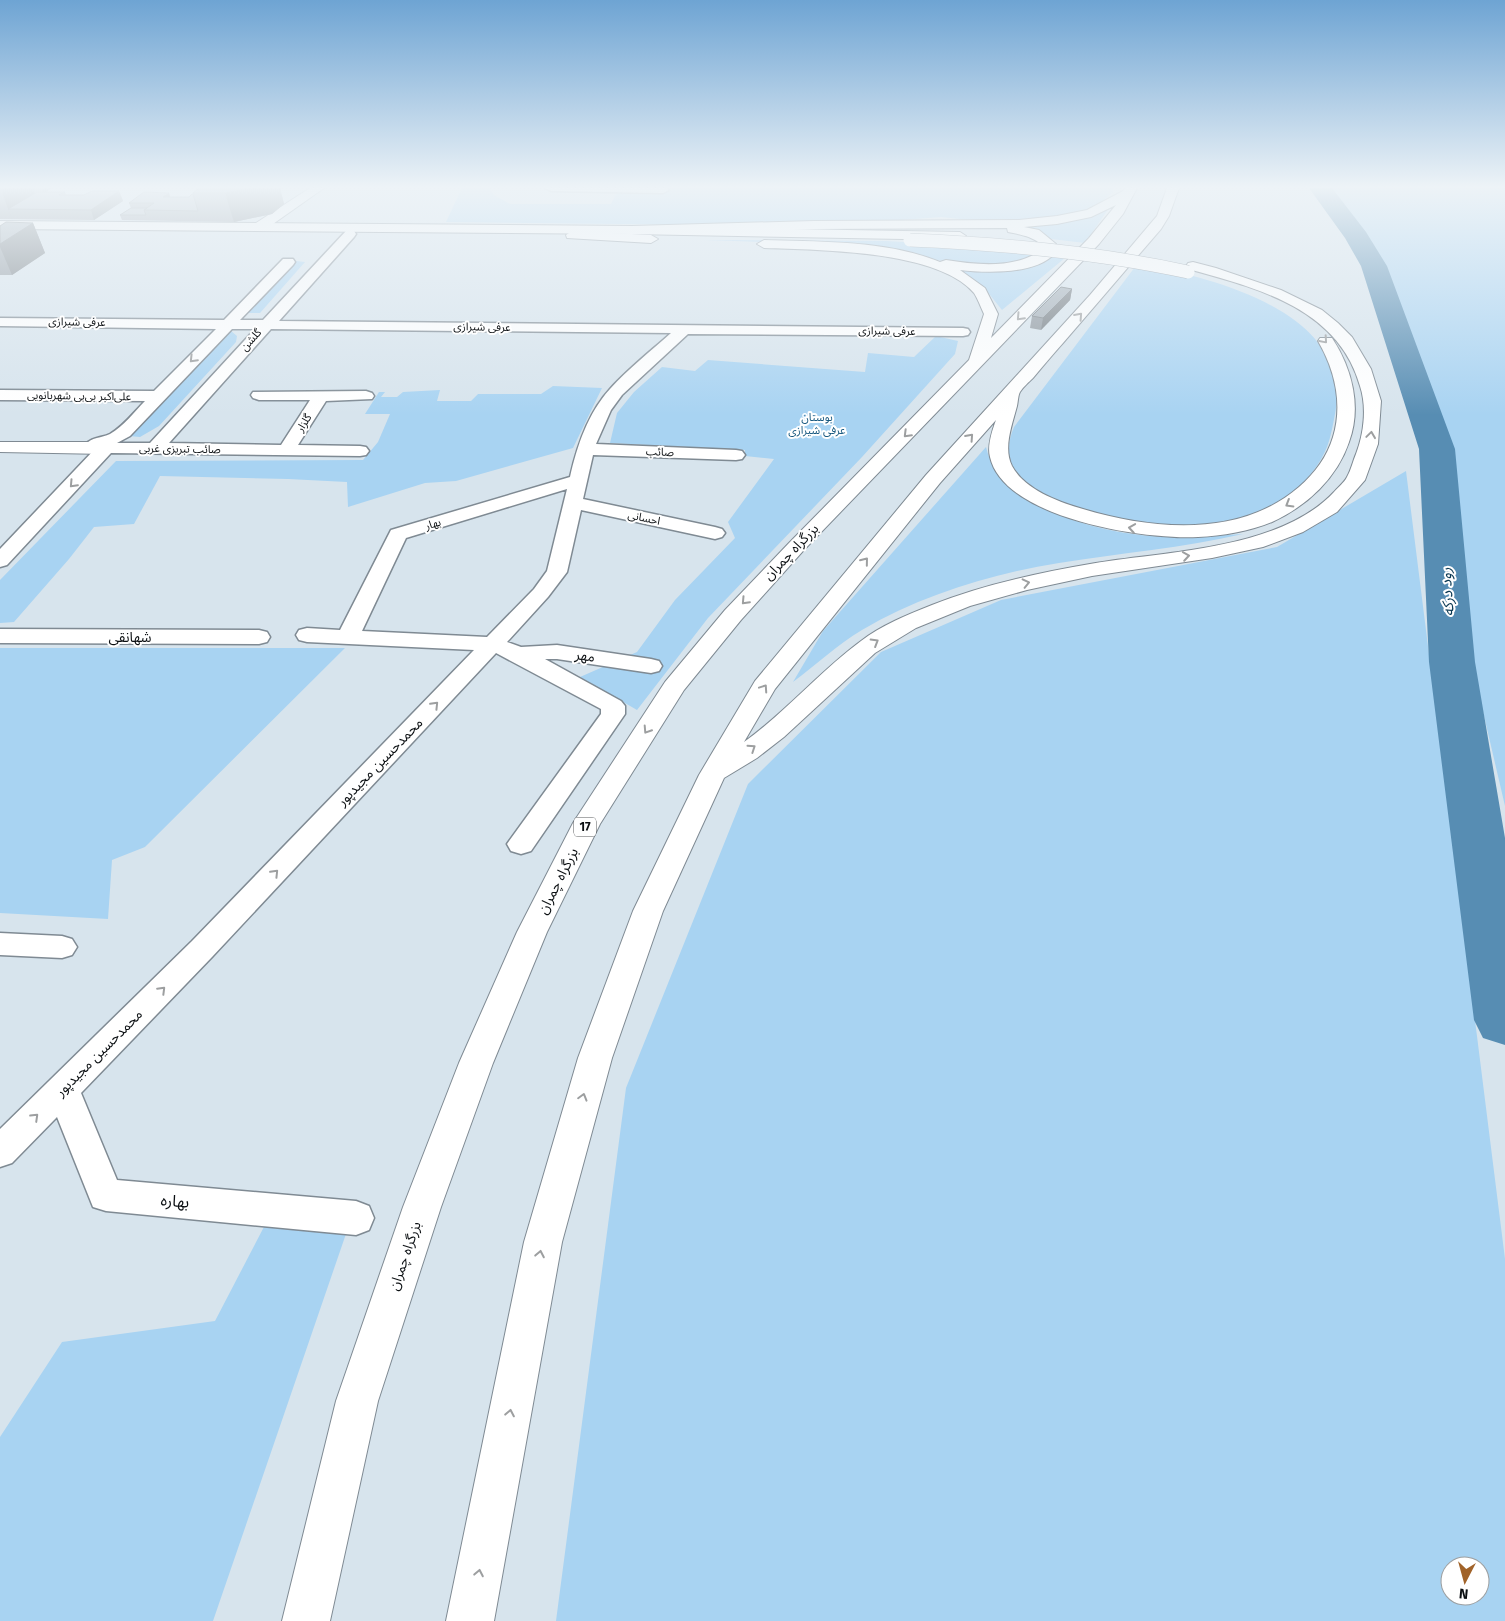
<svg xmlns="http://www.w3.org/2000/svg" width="1505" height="1621" font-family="'Fira Sans','Noto Sans Arabic',sans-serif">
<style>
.green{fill:#a8d3f2;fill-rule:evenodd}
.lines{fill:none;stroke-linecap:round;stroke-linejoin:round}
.river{fill:#578db3;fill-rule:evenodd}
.street-casing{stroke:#7f8a93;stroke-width:3}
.secondary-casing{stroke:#7f8a93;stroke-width:2}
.primary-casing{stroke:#7f8a93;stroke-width:2}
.highway-casing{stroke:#7f8a93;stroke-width:2}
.street{fill:#fff;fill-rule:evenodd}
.secondary{fill:#fff;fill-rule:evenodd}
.primary{fill:#fff;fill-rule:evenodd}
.highway{fill:#fff;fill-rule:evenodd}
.primary-bridge-casing{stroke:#7f8a93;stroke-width:14;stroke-linecap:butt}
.primary-bridge{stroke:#fff;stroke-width:13}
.wall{fill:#8a939b}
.shaded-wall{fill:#70787e}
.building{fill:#a0abb4;stroke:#70787e}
.oneway{stroke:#9d9fa0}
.labels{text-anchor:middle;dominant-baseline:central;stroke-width:4;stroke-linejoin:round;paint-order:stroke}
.far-street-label{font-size:11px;fill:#0b0f12;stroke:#fff}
.far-park-label{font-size:11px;fill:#17587f;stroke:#fff}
.shield{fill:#fff;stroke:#545759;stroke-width:1}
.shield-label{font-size:12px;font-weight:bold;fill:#0b0f12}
.street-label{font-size:14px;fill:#0b0f12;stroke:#fff}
.water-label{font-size:15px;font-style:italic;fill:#0c3a54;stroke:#fff}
.near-street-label{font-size:16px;fill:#0b0f12;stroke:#fff}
</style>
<rect width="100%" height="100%" fill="#d7e4ed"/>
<g class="green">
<path d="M462,188H489L494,195L510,204H611L616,194H657L669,191L670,188H1113V192L1099,204L1081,212L1045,219L989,222L941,217L874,222L718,225L446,222Z"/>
<path d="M1332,188H1505V806L1402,364L1362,254Z"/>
<path d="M1111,205L1085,243L1051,239L1035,232L1003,227L1031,225Z"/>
<path d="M705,240L886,241L1039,250L1031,258L1004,264H960L849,245Z"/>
<path d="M1071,253L1002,310L986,290L941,265L975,270Z"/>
<path d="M296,261L305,262L260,313H247L292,263Z"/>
<path d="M1138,263C1192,275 1252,288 1297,322C1327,345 1342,376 1335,414C1333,424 1331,437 1327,447C1292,529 1186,534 1112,517C1088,511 1065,506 1044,494C1016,478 1000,460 1014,427Z"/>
<path d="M231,331L237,336L236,342L159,426L140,437L129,436L140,427Z"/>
<path d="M936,336L958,341L955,354L862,457L708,618L637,710L580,677L637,652L675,600L735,538L728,522L774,459L745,456V450L610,443L617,413L634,392L662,367L695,371L708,360L865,372L868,353L914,357Z"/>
<path d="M553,386L602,388L573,448L456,481L425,483L348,507L347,482L288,479L160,476L134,524L94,527L69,559L14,622L0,623V580L116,461L363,460L378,442L390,414H365L379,392H385L381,397H397L403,392L440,390L437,401H471L478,394H541Z"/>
<path d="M986,447C999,505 1089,529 1140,535C1174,539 1209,536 1243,534C1183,548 1121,553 1059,563C991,574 922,595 862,630C837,645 816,665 793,682L823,631Z"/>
<path d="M1406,471L1505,1259V1621H556L626,1088L748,784L881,652L1001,600L1277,547ZM1450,1566H1480V1596H1450Z"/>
<path d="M0,648H345L145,847L112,860L108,919L0,913Z"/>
<path d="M266,1223L348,1228L213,1621H0V1437L62,1342L215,1321Z"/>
</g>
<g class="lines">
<path class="river" d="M1309,188H1332L1366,232L1387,266L1455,449L1475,662L1505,838V1045L1483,1038L1474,1020L1429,662L1419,449L1361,266L1345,238Z"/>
<defs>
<g id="street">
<path d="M545,188H667L669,190L663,193L551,191Z"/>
<path d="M350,230L354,231L356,234L354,237L279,321L963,328L968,329L970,332L968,335L963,336L688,334L622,395L611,410L596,444L736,450L742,451L745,455L742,459L736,460L593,455L583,499L715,527L722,529L725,533L722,537L715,539L581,510L567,572L548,597L507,642L521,647L557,645L651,659L659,661L662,666L659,671L651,673L557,659H545L621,701L625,706V714L531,851L521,854L511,851L507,844L601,714V709L496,653L212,957L81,1093L117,1180L356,1201L369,1206L374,1218L369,1230L356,1235L106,1211L93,1207L57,1117L12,1163L0,1167V1129L192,941L474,650L307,642L299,640L296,635L299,630L307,628L340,630L391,530L570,477C577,446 588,413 610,389C628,369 651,351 671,333L271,329L169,443L281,445L310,400H259L253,398L251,395L253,392L366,391L372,393L374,396L372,399L326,401L298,445L360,446L366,447L369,451L366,455L360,456L111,453L7,565L0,567V549L94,450L88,449L85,445C91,437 102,438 110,434C124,426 134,412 145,401L0,400V390L154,391L216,329L0,326V318L224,320L283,259H293L295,262L293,265L240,320H263L346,231ZM232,329H255L150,443H117L130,436ZM567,489L547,571L534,589L487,637L362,631L406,538Z"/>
<path d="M0,629L259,630L267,632L270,637L267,642L259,644L0,643Z"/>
<path d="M0,933L62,936L72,939L77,947L72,955L62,958L0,955Z"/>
</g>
<g id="secondary">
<path d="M310,188H324L263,231H253L252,228L253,225Z"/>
<path d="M0,442H106L112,444L115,448L112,452L106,454L0,452Z"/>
</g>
<path id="primary" d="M0,221L632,226L960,232L966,236L960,240L632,234L0,229Z"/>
<g id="highway">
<path d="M1125,188H1137L1123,214L1099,244L803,551L741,620L684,690L600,824L547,932L493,1063L441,1207L378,1401L330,1621H282L336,1401L403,1207L459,1063L517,932L573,823L665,682L725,610L789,543L969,360L984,314C981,308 978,299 974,293C937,250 818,250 764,248L757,244L764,240C821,242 886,240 940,262L946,260C978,265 1014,269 1042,250V245C1032,236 1022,235 1008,232L1007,228L814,229L632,234L626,230L632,226L814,221L1019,220L1057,216L1087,210L1123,191ZM1116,205L1089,238L991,338L998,314L985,288L960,270C986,273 1038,275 1056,252V244L1039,230L1024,227L1057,224L1091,217Z"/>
<path d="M1167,188H1179L1169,216L1161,229C1128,267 1096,305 1063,343C1053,354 1043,366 1033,378C1029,382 1023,387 1020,392C1018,395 1018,402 1017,406C1012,425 1003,448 1012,466C1025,490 1059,502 1083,509C1153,530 1240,538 1299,487C1315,473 1327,457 1333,437C1343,404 1335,370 1318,341L1320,338H1332C1352,368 1362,407 1349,442C1337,478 1307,506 1272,522C1250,531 1222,536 1198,537C1146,540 1004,519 990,457C987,446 992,431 996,420L940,483L775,689L744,742C786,712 820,671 861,641C882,625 907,615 932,605C982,585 1037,573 1090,564C1165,551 1280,550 1334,492C1338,487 1344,483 1347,477C1351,470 1353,461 1356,454C1364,433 1367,407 1360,386C1338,308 1257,288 1188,269L1186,266L1188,263L1193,262L1216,268L1281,290L1322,310L1338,323L1352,337L1371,369L1381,401L1378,444L1365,480L1337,512L1303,532L1263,547L1212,558L1092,576L1027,590L970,606L916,628L875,653L784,737L757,758L724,778L663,911L612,1058L562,1242L494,1621H446L524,1242L578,1058L633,911L699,775L755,681L926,475L1090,295L1151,223L1157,216Z"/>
<path d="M572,231L651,235L658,239L651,243L567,238L566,235Z"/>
</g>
</defs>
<use href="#street" class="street-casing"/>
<use href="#secondary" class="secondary-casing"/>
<use href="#primary" class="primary-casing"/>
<use href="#highway" class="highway-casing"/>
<use href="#street" class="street"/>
<use href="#secondary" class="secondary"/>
<use href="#primary" class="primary"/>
<use href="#highway" class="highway"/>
<defs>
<path id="primary-bridge" d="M910,240C1004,244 1096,252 1188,272"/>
</defs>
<use href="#primary-bridge" class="primary-bridge-casing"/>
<use href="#primary-bridge" class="primary-bridge"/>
</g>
<g class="wall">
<path d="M0,188H52L46,192H65L66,195H84L119,191L123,201L94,220L0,219Z"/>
<path d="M199,188H280L284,204L272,214L234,222L122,220L120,215L131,208L129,203L169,193L170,197H189L193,194V193Z"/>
<path d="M33,223L45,253L12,275H0V226Z"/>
<path d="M1072,289L1070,300L1041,330L1030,328L1032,316Z"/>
</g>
<g class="shaded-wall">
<path d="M4,188H33L36,198L8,209L12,219L1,190Z"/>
<path d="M42,188H52L44,193Z"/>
<path d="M251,188H280L284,204L272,214L234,222L225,193Z"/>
<path d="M119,191L123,201L94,220L91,210Z"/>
<path d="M169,193L172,203L163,197Z"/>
<path d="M33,223L45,253L12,275L0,247V244Z"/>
<path d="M1072,289L1070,300L1041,330L1043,318Z"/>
</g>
<g class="building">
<path d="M199,188H251L225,193H193Z"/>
<path d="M92,191H119L91,210L8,209L37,192H65L59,195H84Z"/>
<path d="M144,192L169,193L163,197H189L192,194H193L198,211L144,210L154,203H129Z"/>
<path d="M131,208H147L144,210L146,215H120Z"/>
<path d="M6,222L33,223L0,244V226Z"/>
<path d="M1061,287L1072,289L1043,318L1032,316Z"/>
</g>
<defs><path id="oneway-chevron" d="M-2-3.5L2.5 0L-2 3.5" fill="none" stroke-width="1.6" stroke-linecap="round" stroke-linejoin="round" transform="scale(1.25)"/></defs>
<g class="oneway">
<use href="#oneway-chevron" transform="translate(1079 316) rotate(-48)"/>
<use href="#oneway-chevron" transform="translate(1020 317) rotate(133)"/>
<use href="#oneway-chevron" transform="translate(1324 340) rotate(49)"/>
<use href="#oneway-chevron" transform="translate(193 359) rotate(134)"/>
<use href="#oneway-chevron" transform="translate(907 434) rotate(135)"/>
<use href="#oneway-chevron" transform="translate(1371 435) rotate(-82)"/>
<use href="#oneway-chevron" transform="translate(970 437) rotate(-48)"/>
<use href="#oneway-chevron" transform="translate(73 484) rotate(133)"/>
<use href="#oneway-chevron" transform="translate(1289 504) rotate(149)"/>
<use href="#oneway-chevron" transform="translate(1132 528) rotate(-171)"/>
<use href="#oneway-chevron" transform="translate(1186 556) rotate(-9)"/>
<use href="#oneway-chevron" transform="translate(865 561) rotate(-51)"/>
<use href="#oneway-chevron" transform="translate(1026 583) rotate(-13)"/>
<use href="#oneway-chevron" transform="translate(745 601) rotate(133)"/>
<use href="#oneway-chevron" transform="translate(875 642) rotate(-31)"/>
<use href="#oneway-chevron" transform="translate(764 688) rotate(-56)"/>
<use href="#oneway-chevron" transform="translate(435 705) rotate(-46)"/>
<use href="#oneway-chevron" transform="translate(647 730) rotate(123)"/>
<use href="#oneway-chevron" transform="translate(752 748) rotate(-34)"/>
<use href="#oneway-chevron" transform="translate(275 873) rotate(-46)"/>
<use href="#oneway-chevron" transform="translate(162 990) rotate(-45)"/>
<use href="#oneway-chevron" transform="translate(583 1097) rotate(-74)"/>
<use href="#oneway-chevron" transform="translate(35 1117) rotate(-44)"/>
<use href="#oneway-chevron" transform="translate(540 1254) rotate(-79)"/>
<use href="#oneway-chevron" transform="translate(510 1413) rotate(-79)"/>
<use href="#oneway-chevron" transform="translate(479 1573) rotate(-79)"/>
</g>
<linearGradient id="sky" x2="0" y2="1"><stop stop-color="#6ea4d3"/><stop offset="0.45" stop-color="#edf3f7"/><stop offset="1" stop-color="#edf3f7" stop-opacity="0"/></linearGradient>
<rect width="1505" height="415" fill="url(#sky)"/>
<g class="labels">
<g class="far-street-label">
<text transform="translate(77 322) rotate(1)">عرفی شیرازی</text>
<text transform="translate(482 327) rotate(1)">عرفی شیرازی</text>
<text transform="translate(887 331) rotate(1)">عرفی شیرازی</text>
<text transform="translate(251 340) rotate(-48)">گلشن</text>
<text transform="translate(79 396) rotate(1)">علی‌اکبر بی‌بی شهربانویی</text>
<text transform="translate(304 423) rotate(-58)">گلزار</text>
<text transform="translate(180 449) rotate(1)">صائب تبریزی غربی</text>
<text transform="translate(660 452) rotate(2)">صائب</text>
<text transform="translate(644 518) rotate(12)">احسانی</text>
<text transform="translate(433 524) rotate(-17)">بهار</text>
</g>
<g class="far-park-label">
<text x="817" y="417">بوستان<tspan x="817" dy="13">عرفی شیرازی</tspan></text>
</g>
<rect class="shield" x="574" y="817.5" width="22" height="19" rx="4"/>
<g class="shield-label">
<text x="585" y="827">17</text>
</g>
<g class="street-label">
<text transform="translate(791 552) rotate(-46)">بزرگراه چمران</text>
<text x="130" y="637">شهانقی</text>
<text transform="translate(585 656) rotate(9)">مهر</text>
<text transform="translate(380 762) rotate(-46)">محمدحسین مجیدپور</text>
<text transform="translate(558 881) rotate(-63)">بزرگراه چمران</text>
<text transform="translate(99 1053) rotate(-45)">محمدحسین مجیدپور</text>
<text transform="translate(405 1256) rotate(-71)">بزرگراه چمران</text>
</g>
<g class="water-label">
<text transform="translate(1447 592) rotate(-94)">رود درکه</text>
</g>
<g class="near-street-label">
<text transform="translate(175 1201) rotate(5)">بهاره</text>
</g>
</g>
<g transform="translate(1465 1581) rotate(186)"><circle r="24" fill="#ffffff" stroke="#9d9fa0"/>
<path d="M0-4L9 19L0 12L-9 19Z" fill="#a16329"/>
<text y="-8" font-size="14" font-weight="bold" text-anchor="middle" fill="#0b0f12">N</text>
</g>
</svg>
